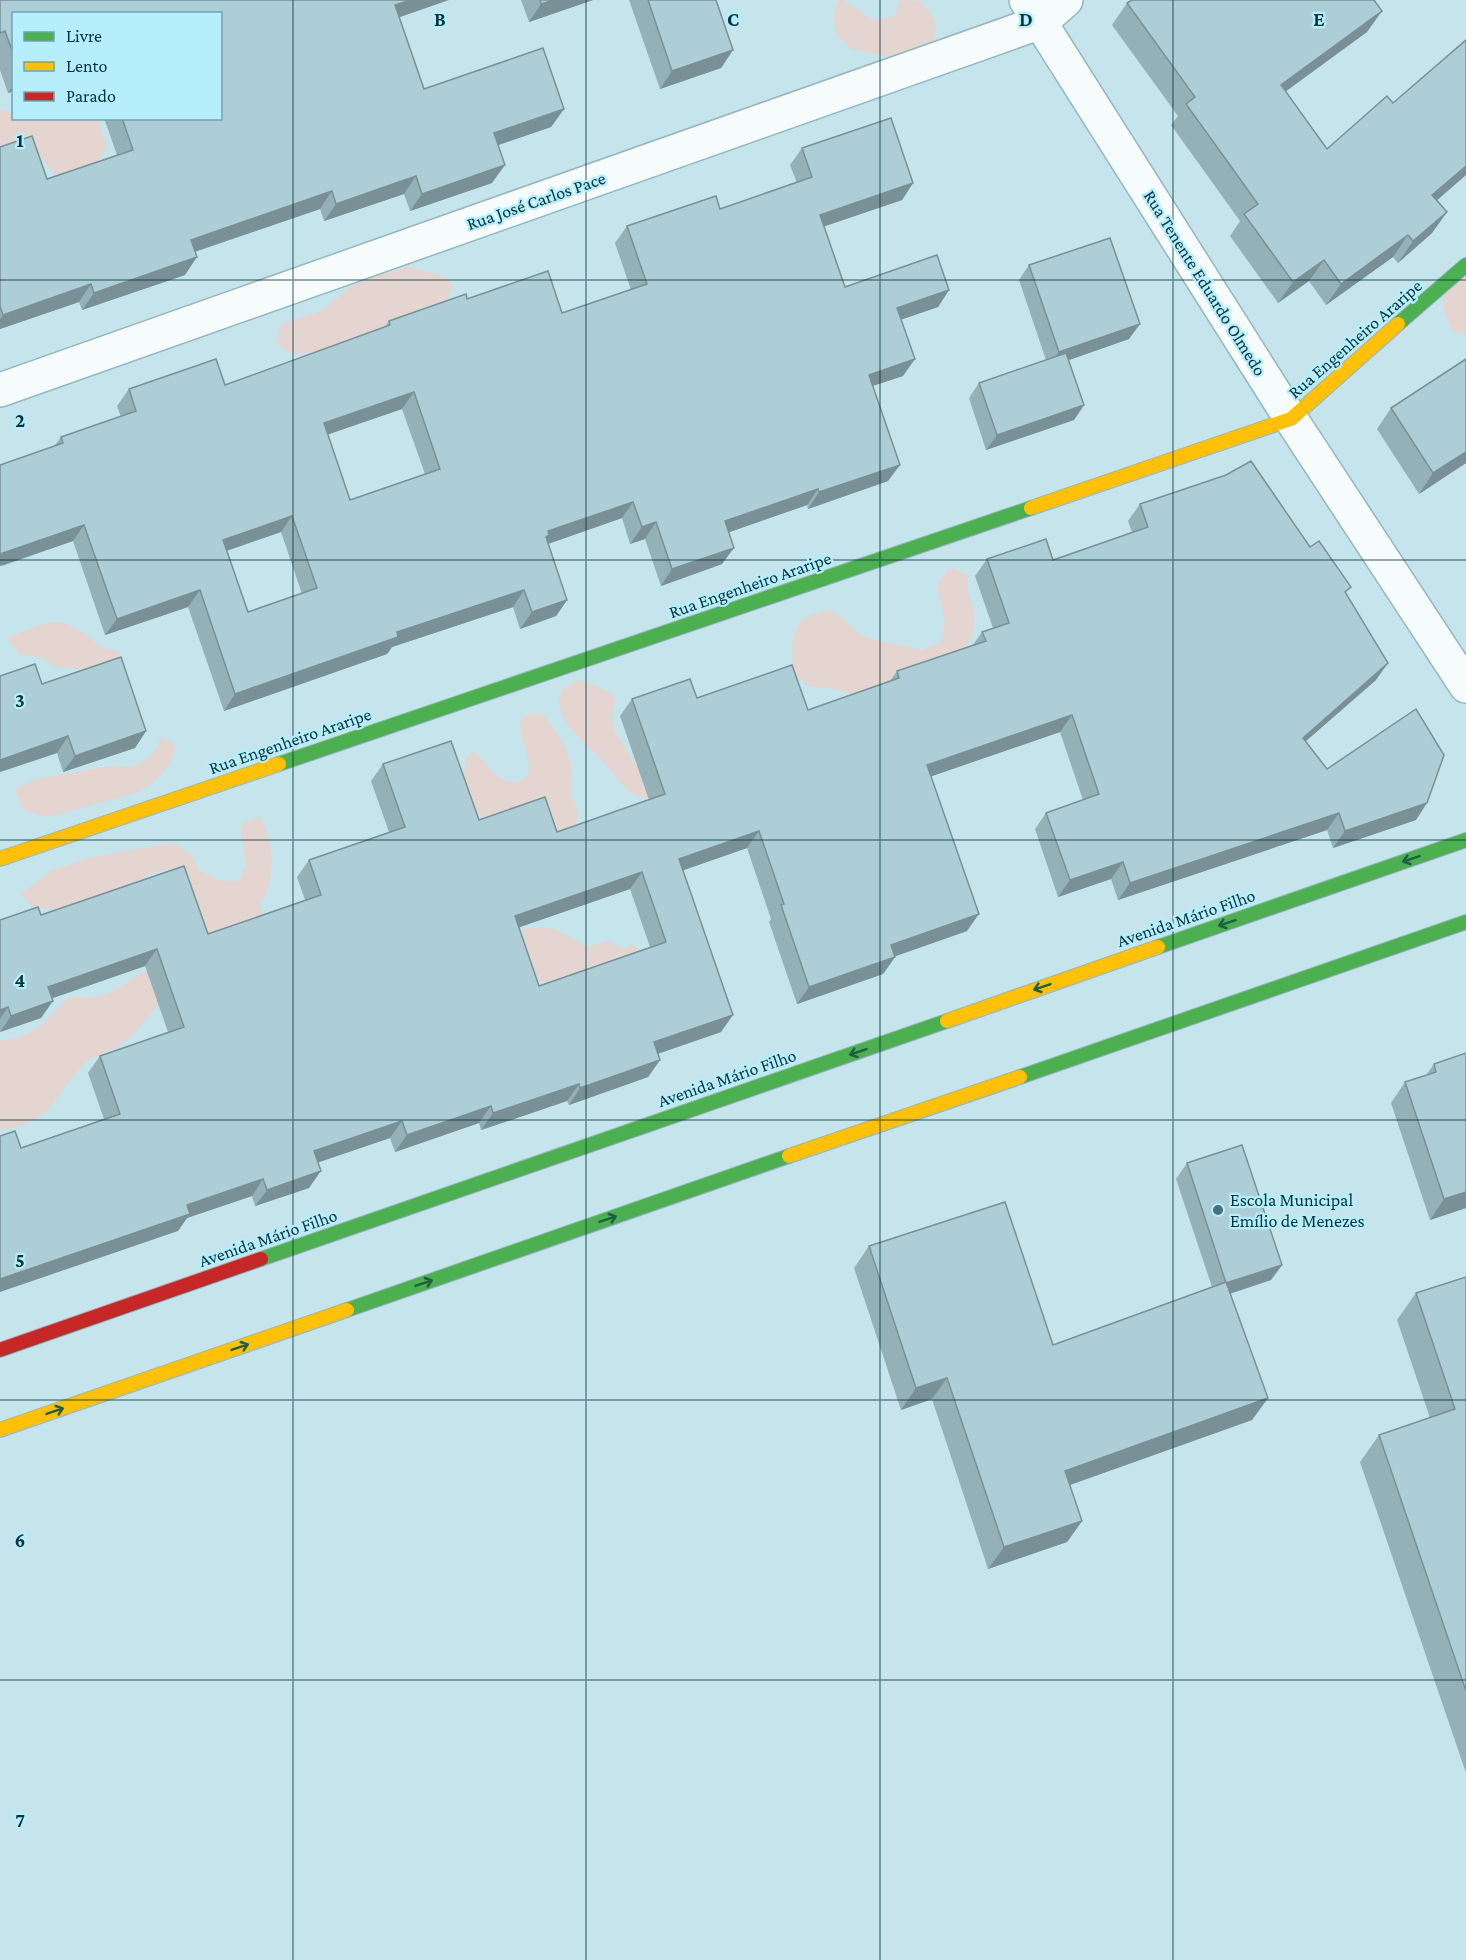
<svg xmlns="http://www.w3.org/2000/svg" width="1466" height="1960" font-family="'Crimson Pro',serif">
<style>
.green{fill:#e4d5d0}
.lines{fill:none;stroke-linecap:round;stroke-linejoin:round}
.street-casing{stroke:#94b6be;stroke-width:36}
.fast-casing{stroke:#94b6be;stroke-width:16}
.slow-casing{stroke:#94b6be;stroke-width:16}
.jam-casing{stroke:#94b6be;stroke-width:16}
.street{stroke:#f6fbfc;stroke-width:33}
.fast{stroke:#4caf50;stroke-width:14}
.slow{stroke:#ffc107;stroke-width:14}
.jam{stroke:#c62828;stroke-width:14}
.wall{fill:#95b1b8;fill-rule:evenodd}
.shaded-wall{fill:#799096}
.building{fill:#adced6;stroke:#799096;stroke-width:1.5;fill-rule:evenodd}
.oneway{stroke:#1e5f44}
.grid{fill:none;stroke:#05343d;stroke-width:1.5;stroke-opacity:0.55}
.poi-dot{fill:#49727a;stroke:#b6eefc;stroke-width:2}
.labels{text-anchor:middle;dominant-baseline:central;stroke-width:4.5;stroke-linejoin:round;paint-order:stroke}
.street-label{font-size:18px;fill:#05343d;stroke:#b6eefc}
.poi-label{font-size:18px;fill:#05343d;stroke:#b6eefc;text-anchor:start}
.grid-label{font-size:20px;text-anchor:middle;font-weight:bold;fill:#05343d;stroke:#b6eefc;stroke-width:4.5;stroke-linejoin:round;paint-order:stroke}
</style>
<rect width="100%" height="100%" fill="#c6e4ec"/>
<g class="green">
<path d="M838,0H843L874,21L895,16L900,0L920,1C939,22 939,23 931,49L891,58L851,49L837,36L833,16Z"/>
<path d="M0,110L13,113L14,118L98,119L107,148L96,166L76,174L55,175L30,144L0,149Z"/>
<path d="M408,267L447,277L453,287L445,306C420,316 312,361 291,353C286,351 281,346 276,343L281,324L319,312L351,287L369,278Z"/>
<path d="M1466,268V335L1452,332L1444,311L1443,292Z"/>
<path d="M949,567L968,576V594L975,615L972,636L963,654L905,671L869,694L848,693L828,688L808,686L794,673C791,654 789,626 809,616C815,613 822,612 828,610L845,620L859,635L879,641L921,650L940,644L945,623L937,585Z"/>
<path d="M45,623H65L84,633L100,647L120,652L117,669H76L56,667L39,657L19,655L7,638Z"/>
<path d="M580,680L609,692L615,699L612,719L614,730L638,768L656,781V795L646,798L636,796L627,790L606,765L568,727L560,709L559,698L563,689Z"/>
<path d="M531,714H542C556,730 569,749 572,771C572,777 571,783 571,789C573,811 590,821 562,838C537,833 485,830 470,808C461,796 464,771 466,758L474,751C482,758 488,769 496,775C501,779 512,784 518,782C541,775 520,741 520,727C520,724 521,721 522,718Z"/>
<path d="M158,736L176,746L169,765L155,781L139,792L61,814L41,817L22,809L15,790L33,780L111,766L132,767L150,758L161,742Z"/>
<path d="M260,817C274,846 275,867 265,898L259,900L264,923L162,1000L135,1033L120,1046L85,1062L44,1115L25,1125L0,1131V1040C29,1042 51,1016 69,997L89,998L109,994L142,973L160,967L180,881L162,870L127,885L110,897L73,909H34L21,894L53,870L92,857L172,843L190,853L200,871L218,880L238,882L246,865L240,825Z"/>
<path d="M530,928H552L588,947L607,941L625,950L632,944L649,957L566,981L546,982L522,980L511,934Z"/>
</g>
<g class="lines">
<defs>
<g id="street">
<path d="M1026,0L1291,419L1466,686"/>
<path d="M0,390L1041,22L1066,0"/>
</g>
<g id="fast">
<path d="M1398,324L1466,265"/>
<path d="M279,764L1031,508"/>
<path d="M1158,947L1466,840"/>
<path d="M1020,1077L1466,922"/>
<path d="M261,1259L947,1021"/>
<path d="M347,1310L789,1156"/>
</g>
<g id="slow">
<path d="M1031,508L1291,419L1398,324"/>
<path d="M0,859L279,764"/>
<path d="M947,1021L1158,947"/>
<path d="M789,1156L1020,1077"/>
<path d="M0,1430L347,1310"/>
</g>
<path id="jam" d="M0,1350L261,1259"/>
</defs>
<use href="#street" class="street-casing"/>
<use href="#fast" class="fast-casing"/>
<use href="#slow" class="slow-casing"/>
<use href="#jam" class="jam-casing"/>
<use href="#street" class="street"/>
<use href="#fast" class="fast"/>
<use href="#slow" class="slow"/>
<use href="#jam" class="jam"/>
</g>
<g class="wall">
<path d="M0,0L399,17L424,89L564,109L551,127L498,145L492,183L410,211L404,194L324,221L320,209L195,252L185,275L82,310L79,302L0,329V147L47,179L117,155L104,118H220V14H14V91L8,93L0,70Z"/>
<path d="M521,0H593L529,22Z"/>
<path d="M629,0H716L733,50L721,68L660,89Z"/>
<path d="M1127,3L1367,32L1285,91L1327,149L1437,200L1447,212L1432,233L1398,263L1393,257L1326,305L1309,281L1278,303L1230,236L1240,221L1171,125L1178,116L1112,25Z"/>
<path d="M802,148L913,183L902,200L824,226L845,287L949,290L938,307L901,319L903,376L873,386L888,481L808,509L807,505L729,532L722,564L661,586L645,539L630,544L622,518L548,544L567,600L556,616L520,629L513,607L392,647L387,654L224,711L188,607L105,635L73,541L2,566L55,445L61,437L121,417L117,406L129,389L225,385L384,328L389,321L467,299L562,313L631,290L615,243L627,226L720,209L797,183L790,165ZM402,409L425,474L350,500L328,434ZM281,532L302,594L248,612L227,551Z"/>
<path d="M1029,265L1129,339L1069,360L1084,405L1074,420L986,450L969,398L979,383L1046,360L1019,280Z"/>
<path d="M1466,359V463L1419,494L1377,429L1391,408Z"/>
<path d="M1140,504L1310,547L1347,594L1376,680L1306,741L1327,769L1416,820L1333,848L1327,830L1118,900L1111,879L1058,897L1035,829L1046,813L1083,800L1060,732L931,776L967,931L895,956V957L883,974L797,1004L769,922L771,919L747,848L683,870L721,1032L658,1054L660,1060L648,1077L569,1105L567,1101L481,1130L479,1123L395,1152L390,1138L318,1162L309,1188L255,1206L252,1196L187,1218L178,1231L21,1148L104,1119L88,1073L100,1056L168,1032L145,966L52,998L41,1018L0,1032V920L41,915L208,934L305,900L297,877L309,860L389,832L371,781L383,764L479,820L557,832L649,800L620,716L632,699L697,698L808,710L890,681L897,671L973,645L982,632L993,628L975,576L987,559L1053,560L1132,532L1128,521ZM630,889L650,947L539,986L519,927Z"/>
<path d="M0,676L42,684L146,731L135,748L63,772L57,753L0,772Z"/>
<path d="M1466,1053V1208L1430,1220L1391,1103L1405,1082L1426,1075L1434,1064Z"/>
<path d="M1187,1163L1282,1265L1271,1280L1230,1294L1268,1398L1252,1420L1070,1485L1082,1521L1067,1542L988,1569L932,1399L901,1410L854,1268L869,1246L1053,1345L1212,1287L1176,1179Z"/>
<path d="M1466,1277V1773L1360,1462L1379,1435L1430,1418L1397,1320L1416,1293Z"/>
</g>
<g class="shaded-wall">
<path d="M411,0H449L383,23L395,5Z"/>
<path d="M554,0H593L529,22L541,4Z"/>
<path d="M1382,11L1367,32L1266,106L1281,85Z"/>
<path d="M733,50L721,68L660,89L672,71Z"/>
<path d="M14,84V91L8,93Z"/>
<path d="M564,109L551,127L481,151L494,133Z"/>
<path d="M505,165L492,183L410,211L422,194Z"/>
<path d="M1466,166V175L1418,217L1432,195Z"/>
<path d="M416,176L404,194L324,221L336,204Z"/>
<path d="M913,183L902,200L808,232L820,215Z"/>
<path d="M332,191L320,209L179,257L191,240Z"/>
<path d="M1447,212L1432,233L1398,263L1413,241Z"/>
<path d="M1408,235L1393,257L1326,305L1341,284Z"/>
<path d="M197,257L185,275L82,310L94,293Z"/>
<path d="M1324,260L1309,281L1278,303L1293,282Z"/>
<path d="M91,284L79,302L0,329V319L3,315Z"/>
<path d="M949,290L938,307L886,325L897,308Z"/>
<path d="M1140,324L1129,339L1049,367L1059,352Z"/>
<path d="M915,359L903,376L857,391L869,375Z"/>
<path d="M414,392L402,409L312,440L324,423Z"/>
<path d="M1084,405L1074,420L986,450L997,435Z"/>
<path d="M1466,452V463L1419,494L1433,473Z"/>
<path d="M900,465L888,481L808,509L819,492Z"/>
<path d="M818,489L807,505L713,538L725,521Z"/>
<path d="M633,502L622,518L542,546L548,531Z"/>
<path d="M292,516L281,532L211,556L223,540Z"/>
<path d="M656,522L645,539L630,544L642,527Z"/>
<path d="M84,525L73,541L0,566V554Z"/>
<path d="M734,548L722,564L661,586L672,569Z"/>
<path d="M200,590L188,607L105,635L117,619Z"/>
<path d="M524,590L513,607L392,647L387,654L224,711L235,694L397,632Z"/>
<path d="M567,600L556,616L520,629L532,612Z"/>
<path d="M1388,663L1376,680L1291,754L1303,738Z"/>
<path d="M1072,715L1060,732L915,782L927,765Z"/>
<path d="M146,731L135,748L63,772L75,756Z"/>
<path d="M68,736L57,753L0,772V760Z"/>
<path d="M1427,803L1416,820L1333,848L1345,831Z"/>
<path d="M1339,813L1327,830L1118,900L1130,883Z"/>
<path d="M759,831L747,848L667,876L679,859Z"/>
<path d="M1123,862L1111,879L1058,897L1070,880Z"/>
<path d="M642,872L630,889L503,933L515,916Z"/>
<path d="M979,914L967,931L879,962L891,945Z"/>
<path d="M157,949L145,966L36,1004L48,987Z"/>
<path d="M895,957L883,974L797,1004L809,987Z"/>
<path d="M53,1001L41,1018L0,1032L11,1016Z"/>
<path d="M8,1007L0,1019V1010Z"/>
<path d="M733,1015L721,1032L642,1059L654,1042Z"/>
<path d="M660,1060L648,1077L569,1105L580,1088Z"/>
<path d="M579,1084L567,1101L481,1130L493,1113Z"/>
<path d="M491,1106L479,1123L395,1152L407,1135Z"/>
<path d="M402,1121L390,1138L302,1168L314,1151Z"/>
<path d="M321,1171L309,1188L255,1206L267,1190Z"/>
<path d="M263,1179L252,1196L187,1218L178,1231L0,1292V1279L187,1205Z"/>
<path d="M1466,1192V1208L1430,1220L1444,1199Z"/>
<path d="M1282,1265L1271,1280L1216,1298L1226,1283Z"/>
<path d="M947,1378L932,1399L901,1410L916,1388Z"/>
<path d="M1268,1398L1252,1420L1050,1492L1065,1471Z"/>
<path d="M1082,1521L1067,1542L988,1569L1004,1547Z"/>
</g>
<g class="building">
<path d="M0,0H411L395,5L424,89L543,48L564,109L494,133L505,165L422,194L416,176L336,204L332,191L191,240L197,257L94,293L91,284L3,315L0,306V147L32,136L47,179L133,150L122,118H220V14H14V56L5,31L0,33Z"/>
<path d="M540,0H554L541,4Z"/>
<path d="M648,0H716L733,50L672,71Z"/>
<path d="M1132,0H1374L1382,11L1281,85L1327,149L1387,96L1393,103L1466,40V166L1432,195L1447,212L1413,241L1408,235L1341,284L1324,260L1293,282L1244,214L1258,204L1186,104L1195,97L1127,3Z"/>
<path d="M891,118L913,183L820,215L845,287L937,255L949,290L897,308L915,359L869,375L900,465L819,492L818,489L725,521L734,548L672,569L656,522L642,527L633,502L548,531L549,535L546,537L567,600L532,612L524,590L397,632L398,637L235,694L200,590L117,619L84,525L0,554V465L63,443L61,437L136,411L129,389L216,359L225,385L390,325L389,321L466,294L467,299L548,271L562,313L647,284L627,226L716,196L720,209L812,177L802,148ZM414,392L440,469L350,500L324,423ZM292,516L317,588L248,612L223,540Z"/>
<path d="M1110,238L1140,324L1059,352L1029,265Z"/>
<path d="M1066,353L1084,405L997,435L979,383Z"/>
<path d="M1466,359V452L1433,473L1391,408Z"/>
<path d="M1251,461L1310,547L1319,541L1351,587L1345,592L1388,663L1303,738L1327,769L1416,709L1444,755L1427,803L1345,831L1339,813L1130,883L1123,862L1070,880L1046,813L1099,794L1072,715L927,765L979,914L891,945L895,957L809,987L781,905L784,904L759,831L679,859L733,1015L654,1042L660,1060L580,1088L579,1084L493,1113L491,1106L407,1135L402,1121L314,1151L321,1171L267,1190L263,1179L187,1205L190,1214L0,1279V1136L15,1131L21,1148L120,1114L100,1056L184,1027L157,949L48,987L53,1001L11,1016L8,1007L0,1010V920L38,907L41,915L184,866L208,934L321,895L309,860L405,827L383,764L451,741L479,820L545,797L557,832L665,794L632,699L690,679L697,698L792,665L808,710L899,678L897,671L986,641L982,632L1009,623L987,559L1046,539L1053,560L1148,527L1140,504L1226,475ZM642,872L666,942L539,986L515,916Z"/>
<path d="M121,657L146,731L75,756L68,736L0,760V676L35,664L42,684Z"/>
<path d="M1466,1053V1192L1444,1199L1405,1082L1436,1072L1434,1064Z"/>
<path d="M1242,1145L1282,1265L1226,1283L1187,1163Z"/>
<path d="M1005,1202L1053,1345L1226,1282L1268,1398L1065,1471L1082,1521L1004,1547L947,1378L916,1388L869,1246Z"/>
<path d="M1466,1277V1691L1379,1435L1455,1409L1416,1293Z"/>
</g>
<defs><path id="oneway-shaft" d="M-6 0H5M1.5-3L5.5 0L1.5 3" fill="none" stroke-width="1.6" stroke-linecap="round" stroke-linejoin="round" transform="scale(1.5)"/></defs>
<g class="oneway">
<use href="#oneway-shaft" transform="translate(1411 859) rotate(161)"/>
<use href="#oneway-shaft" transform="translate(1227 923) rotate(161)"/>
<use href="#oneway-shaft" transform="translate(1042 987) rotate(161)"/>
<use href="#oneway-shaft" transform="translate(858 1052) rotate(161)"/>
<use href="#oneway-shaft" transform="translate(608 1219) rotate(-19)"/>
<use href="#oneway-shaft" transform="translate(424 1283) rotate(-19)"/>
<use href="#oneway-shaft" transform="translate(240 1347) rotate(-19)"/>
<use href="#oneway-shaft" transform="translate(55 1411) rotate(-19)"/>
</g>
<path class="grid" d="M293,0V1960M586,0V1960M880,0V1960M1173,0V1960M0,280H1466M0,560H1466M0,840H1466M0,1120H1466M0,1400H1466M0,1680H1466"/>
<circle class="poi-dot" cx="1218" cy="1210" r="6"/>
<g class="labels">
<g class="street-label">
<text transform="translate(536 201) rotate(-19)">Rua José Carlos Pace</text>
<text transform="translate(1205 283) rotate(58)">Rua Tenente Eduardo Olmedo</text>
<text transform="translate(1355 339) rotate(-41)">Rua Engenheiro Araripe</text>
<text transform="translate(750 585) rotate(-19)">Rua Engenheiro Araripe</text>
<text transform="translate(290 741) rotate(-19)">Rua Engenheiro Araripe</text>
<text transform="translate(1186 918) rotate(-19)">Avenida Mário Filho</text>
<text transform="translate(727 1078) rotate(-19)">Avenida Mário Filho</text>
<text transform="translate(268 1238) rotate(-19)">Avenida Mário Filho</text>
</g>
<g class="poi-label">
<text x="1230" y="1200">Escola Municipal<tspan x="1230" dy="21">Emílio de Menezes</tspan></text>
</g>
</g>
<g class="grid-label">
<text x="440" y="26">B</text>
<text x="733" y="26">C</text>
<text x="1026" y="26">D</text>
<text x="1319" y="26">E</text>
<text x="20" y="147">1</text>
<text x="20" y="427">2</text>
<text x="20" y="707">3</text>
<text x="20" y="987">4</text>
<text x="20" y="1267">5</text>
<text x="20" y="1547">6</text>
<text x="20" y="1827">7</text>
</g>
<rect x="12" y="12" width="210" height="108" fill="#b6eefc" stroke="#6fa4b0" stroke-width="1.5"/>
<rect x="24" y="32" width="30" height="9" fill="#4caf50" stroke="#6fa4b0" stroke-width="1.5"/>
<text x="66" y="42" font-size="18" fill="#05343d">Livre</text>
<rect x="24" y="62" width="30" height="9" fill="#ffc107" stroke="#6fa4b0" stroke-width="1.5"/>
<text x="66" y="72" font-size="18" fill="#05343d">Lento</text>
<rect x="24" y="92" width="30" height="9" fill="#c62828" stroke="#6fa4b0" stroke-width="1.5"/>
<text x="66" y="102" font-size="18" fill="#05343d">Parado</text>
</svg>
